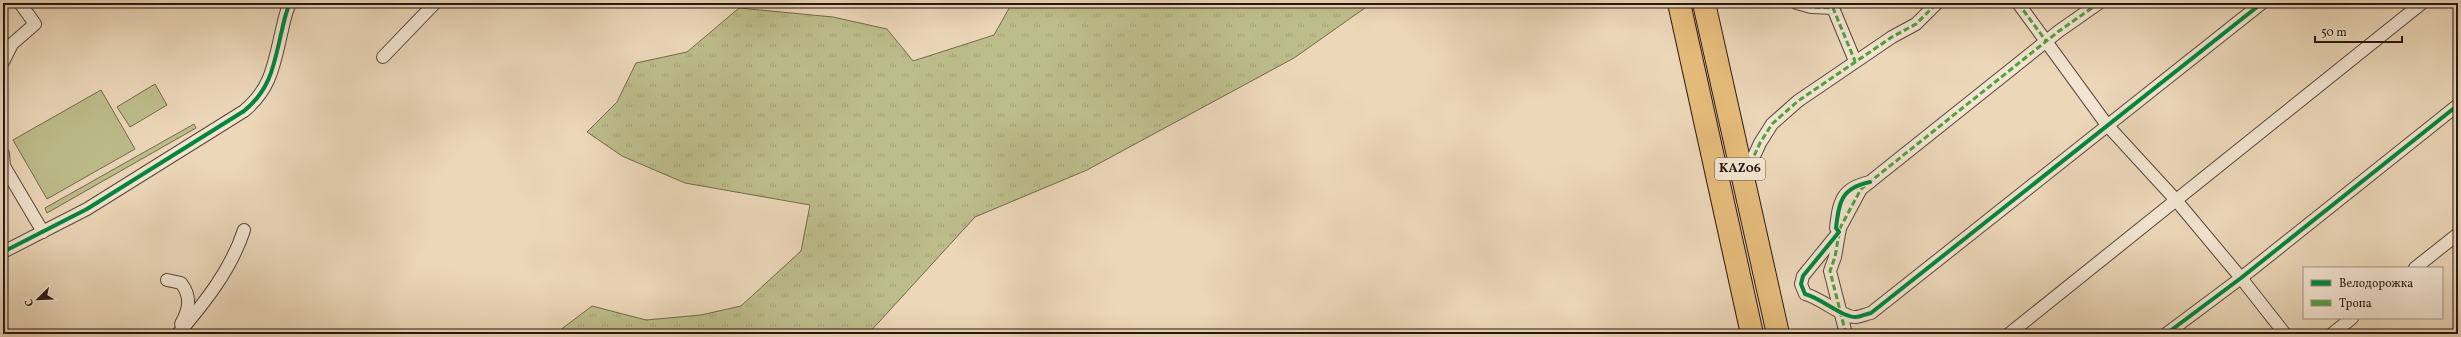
<svg xmlns="http://www.w3.org/2000/svg" width="2461" height="337" font-family="Vollkorn,serif">
<style>
.grass{fill:url(#grass-tufts);stroke:#726a4e}
.pitch{fill:#bdbd8b;stroke:#726a4e}
.lines{fill:none;stroke-linecap:round;stroke-linejoin:round}
.street-casing{stroke:#58473b;stroke-width:14}
.highway-casing{stroke:#261711;stroke-width:24}
.street{stroke:#f3e5d2;stroke-width:12}
.highway{stroke:#e6bc7c;stroke-width:22}
.quiet{stroke:#50a13f;stroke-width:3;stroke-dasharray:6 3;stroke-linecap:butt}
.cycleway-casing{stroke:#f3e5d2;stroke-width:6}
.cycleway{stroke:#00873e;stroke-width:4}
.labels{text-anchor:middle;dominant-baseline:central;stroke-width:3.5;stroke-linejoin:round;paint-order:stroke}
.shield{fill:#f3e5d2;stroke:#64554b;stroke-width:1}
.shield-label{font-size:13px;font-weight:bold;fill:#261711}
</style>
<defs>
<pattern id="grass-tufts" width="24" height="20" patternUnits="userSpaceOnUse"><rect width="24" height="20" fill="#bdbd8b"/><path d="M3 7l-1-3M5 7V3M7 7l1-3M15 17l-1-3M17 17v-4M19 17l1-3" fill="none" stroke="#a2a277"/></pattern>
</defs>
<rect width="100%" height="100%" fill="#ecd7b9"/>
<filter id="stains"><feTurbulence type="fractalNoise" baseFrequency=".005" numOctaves="4"/><feColorMatrix values="0 0 0 0 .2 0 0 0 0 .09 0 0 0 0 .02 0 0 0 .5 -.17"/></filter>
<radialGradient id="worn" r=".72"><stop offset=".6" stop-color="#630" stop-opacity="0"/><stop offset="1" stop-color="#630" stop-opacity=".3"/></radialGradient>
<path class="grass" d="M1012,3H1372L1294,58L1087,170L975,217L868,334H555L592,306L646,320L701,315L741,306L801,251L810,205L685,183L622,156L587,132L617,102L636,63L687,52L739,8L833,17L887,29L913,61L994,35Z"/>
<g class="pitch">
<path d="M155,84L167,105L130,127L117,107Z"/>
<path d="M101,90L135,149L47,199L13,140Z"/>
<path d="M194,124L196,128L47,213L45,208Z"/>
</g>
<g class="lines">
<defs>
<g id="street">
<path d="M1797,3L1811,7L1833,8L1855,61"/>
<path d="M2018,3L2107,125L2175,199L2241,278L2285,334"/>
<path d="M383,57L435,3"/>
<path d="M3,62L12,44L35,24L20,3"/>
<path d="M3,154L4,166L43,232"/>
<path d="M1744,178L1760,143L1772,124L1798,101L1892,37L1916,24L1937,3"/>
<path d="M1870,182C1841,188 1839,202 1836,228L1839,232L1803,276L1801,284L1805,294C1821,298 1843,318 1856,317C1860,317 1866,314 1871,313L2262,3"/>
<path d="M3,252L87,209L244,111C272,88 274,63 282,30C284,21 286,11 290,3"/>
<path d="M2415,268L2458,234"/>
<path d="M167,280L181,283C192,297 189,310 181,324"/>
<path d="M178,334C205,302 231,270 244,230"/>
<path d="M1846,334L1830,271L1835,257L1840,228L1861,189L2059,31L2099,3"/>
<path d="M2009,334L2422,3"/>
<path d="M2166,334L2241,278L2458,105"/>
<path d="M2332,334L2352,318"/>
</g>
<g id="highway">
<path d="M1679,3L1752,334"/>
<path d="M1704,3L1778,334"/>
</g>
</defs>
<use href="#street" class="street-casing"/>
<use href="#highway" class="highway-casing"/>
<use href="#street" class="street"/>
<use href="#highway" class="highway"/>
<g class="quiet">
<path d="M1797,3L1811,7L1833,8L1855,61"/>
<path d="M2018,3L2046,41"/>
<path d="M1743,180L1760,143L1772,124L1798,101L1892,37L1916,24L1937,3"/>
<path d="M1846,334L1830,271L1835,257L1840,228L1861,189L2059,31L2099,3"/>
</g>
<defs>
<g id="cycleway">
<path d="M1870,182C1841,188 1839,202 1836,228L1839,232L1803,276L1801,284L1805,294C1821,298 1843,318 1856,317C1860,317 1866,314 1871,313L2262,3"/>
<path d="M3,252L87,209L244,111C272,88 274,63 282,30C284,21 286,11 290,3"/>
<path d="M2166,334L2241,278L2458,105"/>
</g>
</defs>
<use href="#cycleway" class="cycleway-casing"/>
<use href="#cycleway" class="cycleway"/>
</g>
<g class="labels">
<rect class="shield" x="1715" y="158" width="50" height="22" rx="3"/>
<g class="shield-label">
<text x="1740" y="169">KАZ06</text>
</g>
</g>
<rect width="2461" height="337" fill="none" stroke="#ecd7b9" stroke-width="16"/>
<rect x="4" y="4" width="2453" height="329" fill="none" stroke="#261711" stroke-width="2"/>
<rect x="8" y="8" width="2445" height="321" fill="none" stroke="#261711"/>
<rect x="2303" y="267" width="140" height="52" fill="#f3e5d2" stroke="#a19385"/>
<rect x="2311" y="280" width="20" height="6" fill="#00873e" stroke="#a19385"/>
<text x="2339" y="287" font-size="12" fill="#261711">Велодорожка</text>
<rect x="2311" y="300" width="20" height="6" fill="#50a13f" stroke="#a19385"/>
<text x="2339" y="307" font-size="12" fill="#261711">Тропа</text>
<g transform="translate(38 299) rotate(247)" stroke="#f3e5d2" stroke-width="3" paint-order="stroke">
<path d="M0-3L7 15L0 10L-7 15Z" fill="#261711"/>
<text y="-6" font-size="11" font-weight="bold" text-anchor="middle" fill="#261711">С</text>
</g>
<path d="M2315 36v6h87v-6" fill="none" stroke="#261711" stroke-width="2"/>
<text x="2321" y="36" font-size="12" fill="#261711" stroke="#f3e5d2" stroke-width="3" paint-order="stroke">50 m</text>
<rect width="100%" height="100%" filter="url(#stains)"/>
<rect width="100%" height="100%" fill="url(#worn)"/>
</svg>
